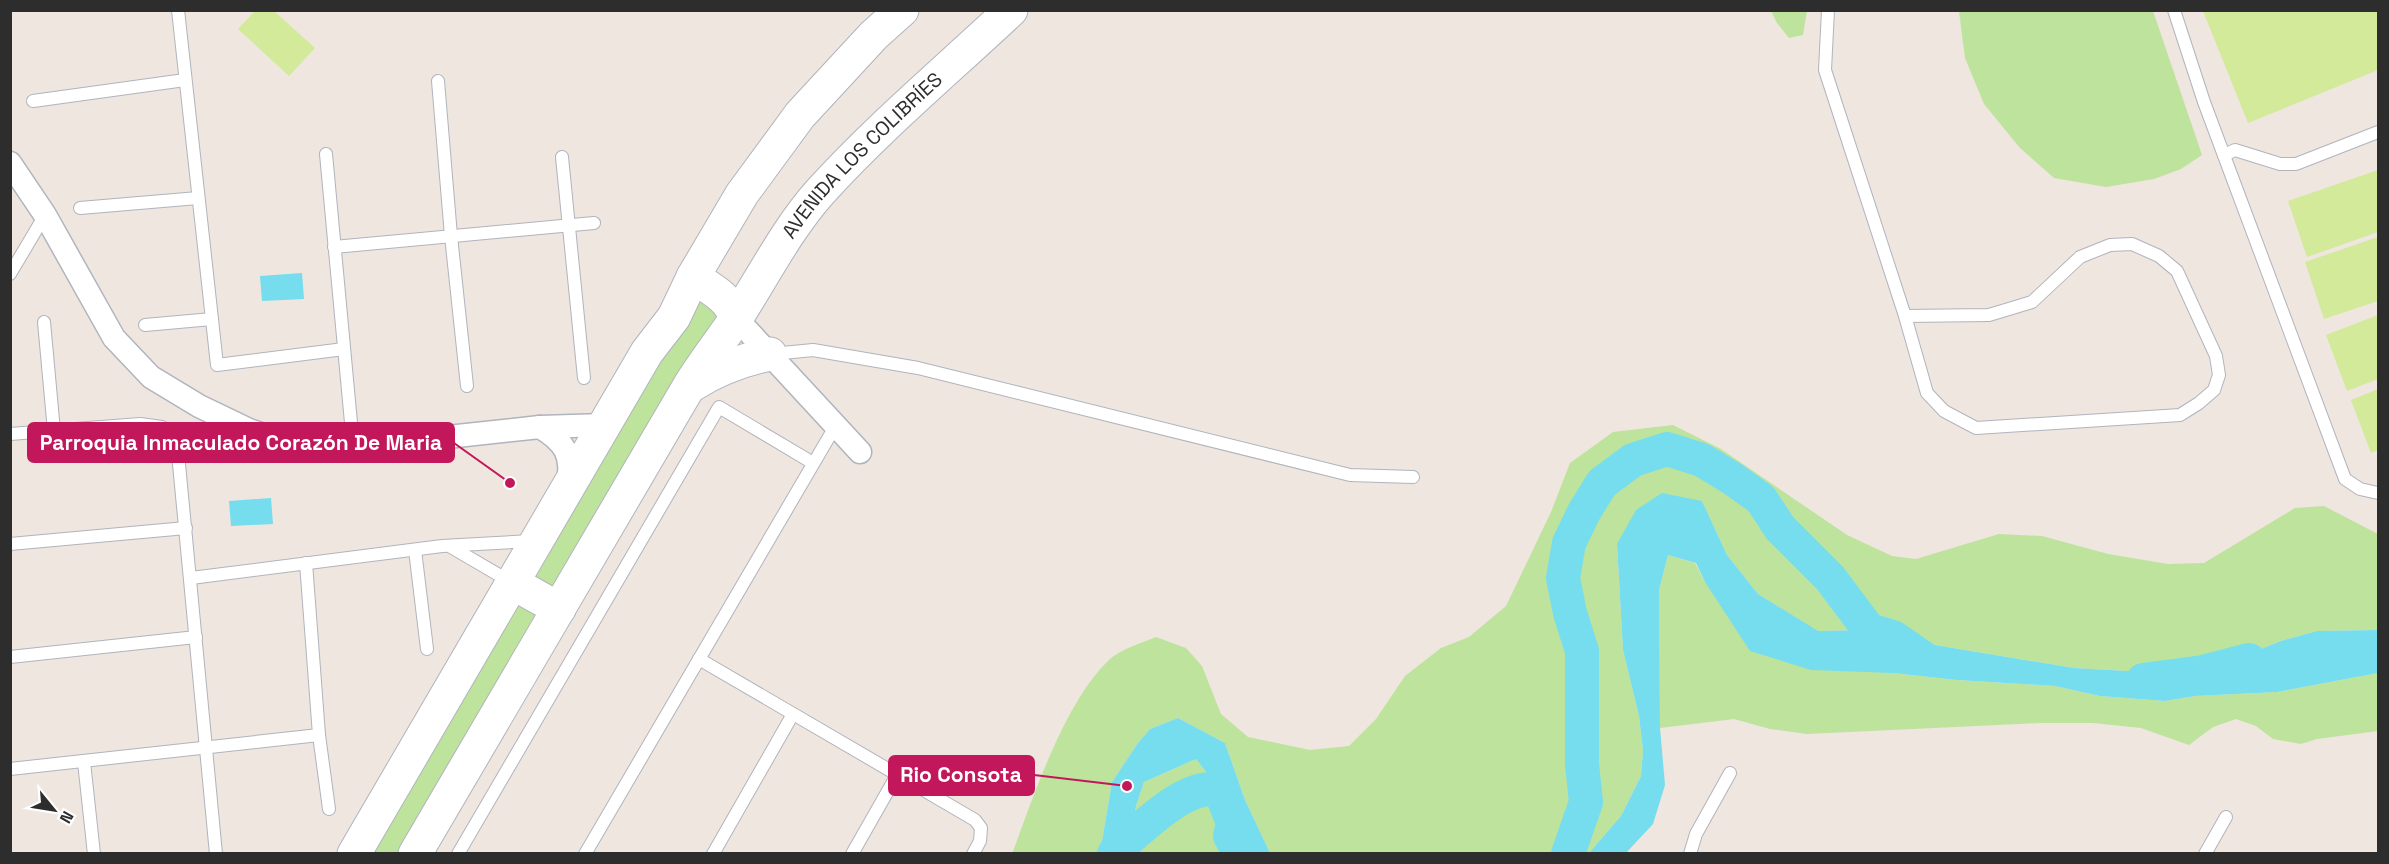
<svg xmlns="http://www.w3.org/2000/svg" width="2389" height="864" font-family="'Space Grotesk',sans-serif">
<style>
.green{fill:#bee39d}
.pitch{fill:#d2ea99}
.water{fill:#75ddee}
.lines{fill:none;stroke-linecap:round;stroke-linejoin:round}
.river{stroke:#75ddee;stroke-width:34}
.lane-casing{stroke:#b0b4bd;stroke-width:14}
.street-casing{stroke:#b0b4bd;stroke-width:25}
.secondary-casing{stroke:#b0b4bd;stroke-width:35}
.lane{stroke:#fff;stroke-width:12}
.street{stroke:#fff;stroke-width:22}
.secondary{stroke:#fff;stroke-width:33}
.labels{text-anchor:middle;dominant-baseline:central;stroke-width:4.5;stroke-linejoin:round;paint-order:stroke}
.street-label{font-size:20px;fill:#2d2d2d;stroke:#fff}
.leader{fill:none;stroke:#c2185b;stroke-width:2}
.callout-dot{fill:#c2185b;stroke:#fff;stroke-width:2}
.callout{fill:#c2185b;stroke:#c2185b;stroke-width:2}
.callout-label{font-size:21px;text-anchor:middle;font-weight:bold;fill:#fff}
</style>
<rect width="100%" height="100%" fill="#eee6df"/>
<g class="green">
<path d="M1771,11H1807L1803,35L1789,38L1777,23Z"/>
<path d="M1959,11H2153L2202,155L2181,169L2154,179L2106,187L2054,178L2020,148L1984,104L1965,58Z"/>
<path d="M693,277L732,307L415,853L354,854Z"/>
<path d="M1673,425L1721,449L1847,535L1892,556L1916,559L1999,534L2042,536L2108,554L2168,564L2204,563L2295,508L2324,506L2378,534V630L2317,631L2281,641L2203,672L2179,674L2074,668L1935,645L1869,630L1817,631L1758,594L1727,555L1702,501L1617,544L1623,650L1639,716L1643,751L1641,776L1621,816L1589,853H1270L1245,800L1225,743L1178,718L1150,729L1138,743L1112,782L1100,853L1012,854C1034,795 1065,701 1110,659C1121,649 1142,643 1156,637L1186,648L1202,666L1221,714L1248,737L1310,750L1349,746L1376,719L1405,676L1441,648L1469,637L1506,606L1551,512L1570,463L1613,432Z"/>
<path d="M1668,555L1695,563L1705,582L1893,673L1957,680L2055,686L2100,696L2165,701L2195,696L2277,692L2378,673V731L2317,739L2301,744L2273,739L2256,726L2236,719L2213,727L2189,745L2141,728L2093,723H2041L1807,734L1770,729L1734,719L1660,728L1659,590Z"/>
<path d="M1196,759L1220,790L1230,836L1240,853L1128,854L1136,806L1144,782Z"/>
</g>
<g class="pitch">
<path d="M255,11H274L315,48L289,76L238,29Z"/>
<path d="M2203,11H2378V70L2248,123Z"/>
<path d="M2378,170V232L2307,257L2288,201Z"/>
<path d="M2378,237V301L2324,319L2305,262Z"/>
<path d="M2378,315V379L2347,391L2326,335Z"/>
<path d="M2378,389V450L2371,453L2351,400Z"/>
</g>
<g class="water">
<path d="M302,273L304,299L262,301L260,276Z"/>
<path d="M1662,493L1702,501L1727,555L1758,594L1818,631L1869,630L1935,645L2074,668L2179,674L2203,672L2281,641L2317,631L2378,630V673L2277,692L2195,696L2165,701L2100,696L2055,686L1957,680L1893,673L1811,670L1750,651L1705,582L1696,563L1668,555L1659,590L1660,728L1665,785L1653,824L1626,853H1589L1621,816L1641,776L1643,751L1639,716L1623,650L1617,544L1636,510Z"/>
<path d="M271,498L273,524L231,526L229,501Z"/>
<path d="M1178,718L1225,743L1245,800L1270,853H1240L1230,836L1220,790L1196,759L1144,782L1136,806L1128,853H1100L1112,782L1138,743L1150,729Z"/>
</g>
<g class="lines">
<g class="river">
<path d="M2143,680L2203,672L2249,660"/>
<path d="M1114,854L1119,847C1144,827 1186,782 1220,790L1233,823L1230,836L1240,854"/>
<path d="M1568,854L1586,802L1582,764V651L1570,613L1563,578L1569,543L1584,512L1602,483L1633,460L1667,449L1702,460L1733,479L1761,499L1780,528L1830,578L1869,630L1893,637L1922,657"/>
</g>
<defs>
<g id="lane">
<path d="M178,10L217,365L344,349"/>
<path d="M1828,10L1825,70L1905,316L1927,393L1944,411L1976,428L2180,415L2199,403L2214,390L2219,375L2216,356L2177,271L2159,256L2132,244L2110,245L2080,257L2032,302L1989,315L1905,316"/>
<path d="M2174,10L2204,102L2345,479L2360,489L2378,493"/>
<path d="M438,81L451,236L467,386"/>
<path d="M33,101L185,80"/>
<path d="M326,154L353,444"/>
<path d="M2224,155L2235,150L2280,164H2296L2378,132"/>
<path d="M562,157L584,378"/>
<path d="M80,208L198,198"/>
<path d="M334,247L594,223"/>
<path d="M10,274L45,215"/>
<path d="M44,322L54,431"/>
<path d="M145,325L212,319"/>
<path d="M772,354L813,350L918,368L1350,475L1413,477"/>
<path d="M10,434L140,424L162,427L177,443L216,854"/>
<path d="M10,544L186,528"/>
<path d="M451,547L511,582"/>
<path d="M415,550L427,649"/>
<path d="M306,563L319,735L329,809"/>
<path d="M191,578L442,546L532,541"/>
<path d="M10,657L196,637"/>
<path d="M699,659L975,820L981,828L980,841L973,854"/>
<path d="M84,762L94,854"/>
<path d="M10,769L319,735"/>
<path d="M458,854L719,407L813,463"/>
<path d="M585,854L836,425"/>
<path d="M713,854L793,714"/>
<path d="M852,854L897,775"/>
<path d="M1690,854L1696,834L1730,773"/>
<path d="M2205,854L2226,817"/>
</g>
<g id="street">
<path d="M10,163L45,215L114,338L151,377L199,406L249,430L282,441L320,445L429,439L540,427L605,425"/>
<path d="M736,318L860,452"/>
<path d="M540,427C565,442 573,455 568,484"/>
</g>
<g id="secondary">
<path d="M693,277C711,289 729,297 736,318"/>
<path d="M692,385C717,369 741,360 770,354"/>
<path d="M513,583L559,609"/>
<path d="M354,854L647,352L674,317L693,277L742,194L800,115L874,35L902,10"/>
<path id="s1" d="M415,854L688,388C703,363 721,341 737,317C764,275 787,229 820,192C879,127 947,70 1011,10"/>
</g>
</defs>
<use href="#lane" class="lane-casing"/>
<use href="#street" class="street-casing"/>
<use href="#secondary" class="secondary-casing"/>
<use href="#lane" class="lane"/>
<use href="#street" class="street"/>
<use href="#secondary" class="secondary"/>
</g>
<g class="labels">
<g class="street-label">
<text stroke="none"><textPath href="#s1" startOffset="832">AVENIDA LOS COLIBRÍES</textPath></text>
</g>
</g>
<path class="leader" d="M510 483L454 443M1127 786L1034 775"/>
<g class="callout-dot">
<circle cx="510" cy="483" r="6"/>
<circle cx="1127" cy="786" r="6"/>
</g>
<g class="callout">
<rect x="28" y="423" width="426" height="39" rx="6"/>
<rect x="889" y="756" width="145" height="39" rx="6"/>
</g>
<g class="callout-label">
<text x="241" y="450">Parroquia Inmaculado Corazón De Maria</text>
<text x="961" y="782">Rio Consota</text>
</g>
<rect width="2389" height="864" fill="none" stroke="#2d2d2d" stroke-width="24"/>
<g transform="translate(54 810) rotate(120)" stroke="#ffffff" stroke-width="4.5" paint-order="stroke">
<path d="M0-4.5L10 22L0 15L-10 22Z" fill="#2d2d2d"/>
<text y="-9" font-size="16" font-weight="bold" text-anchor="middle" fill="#2d2d2d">N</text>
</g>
</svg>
